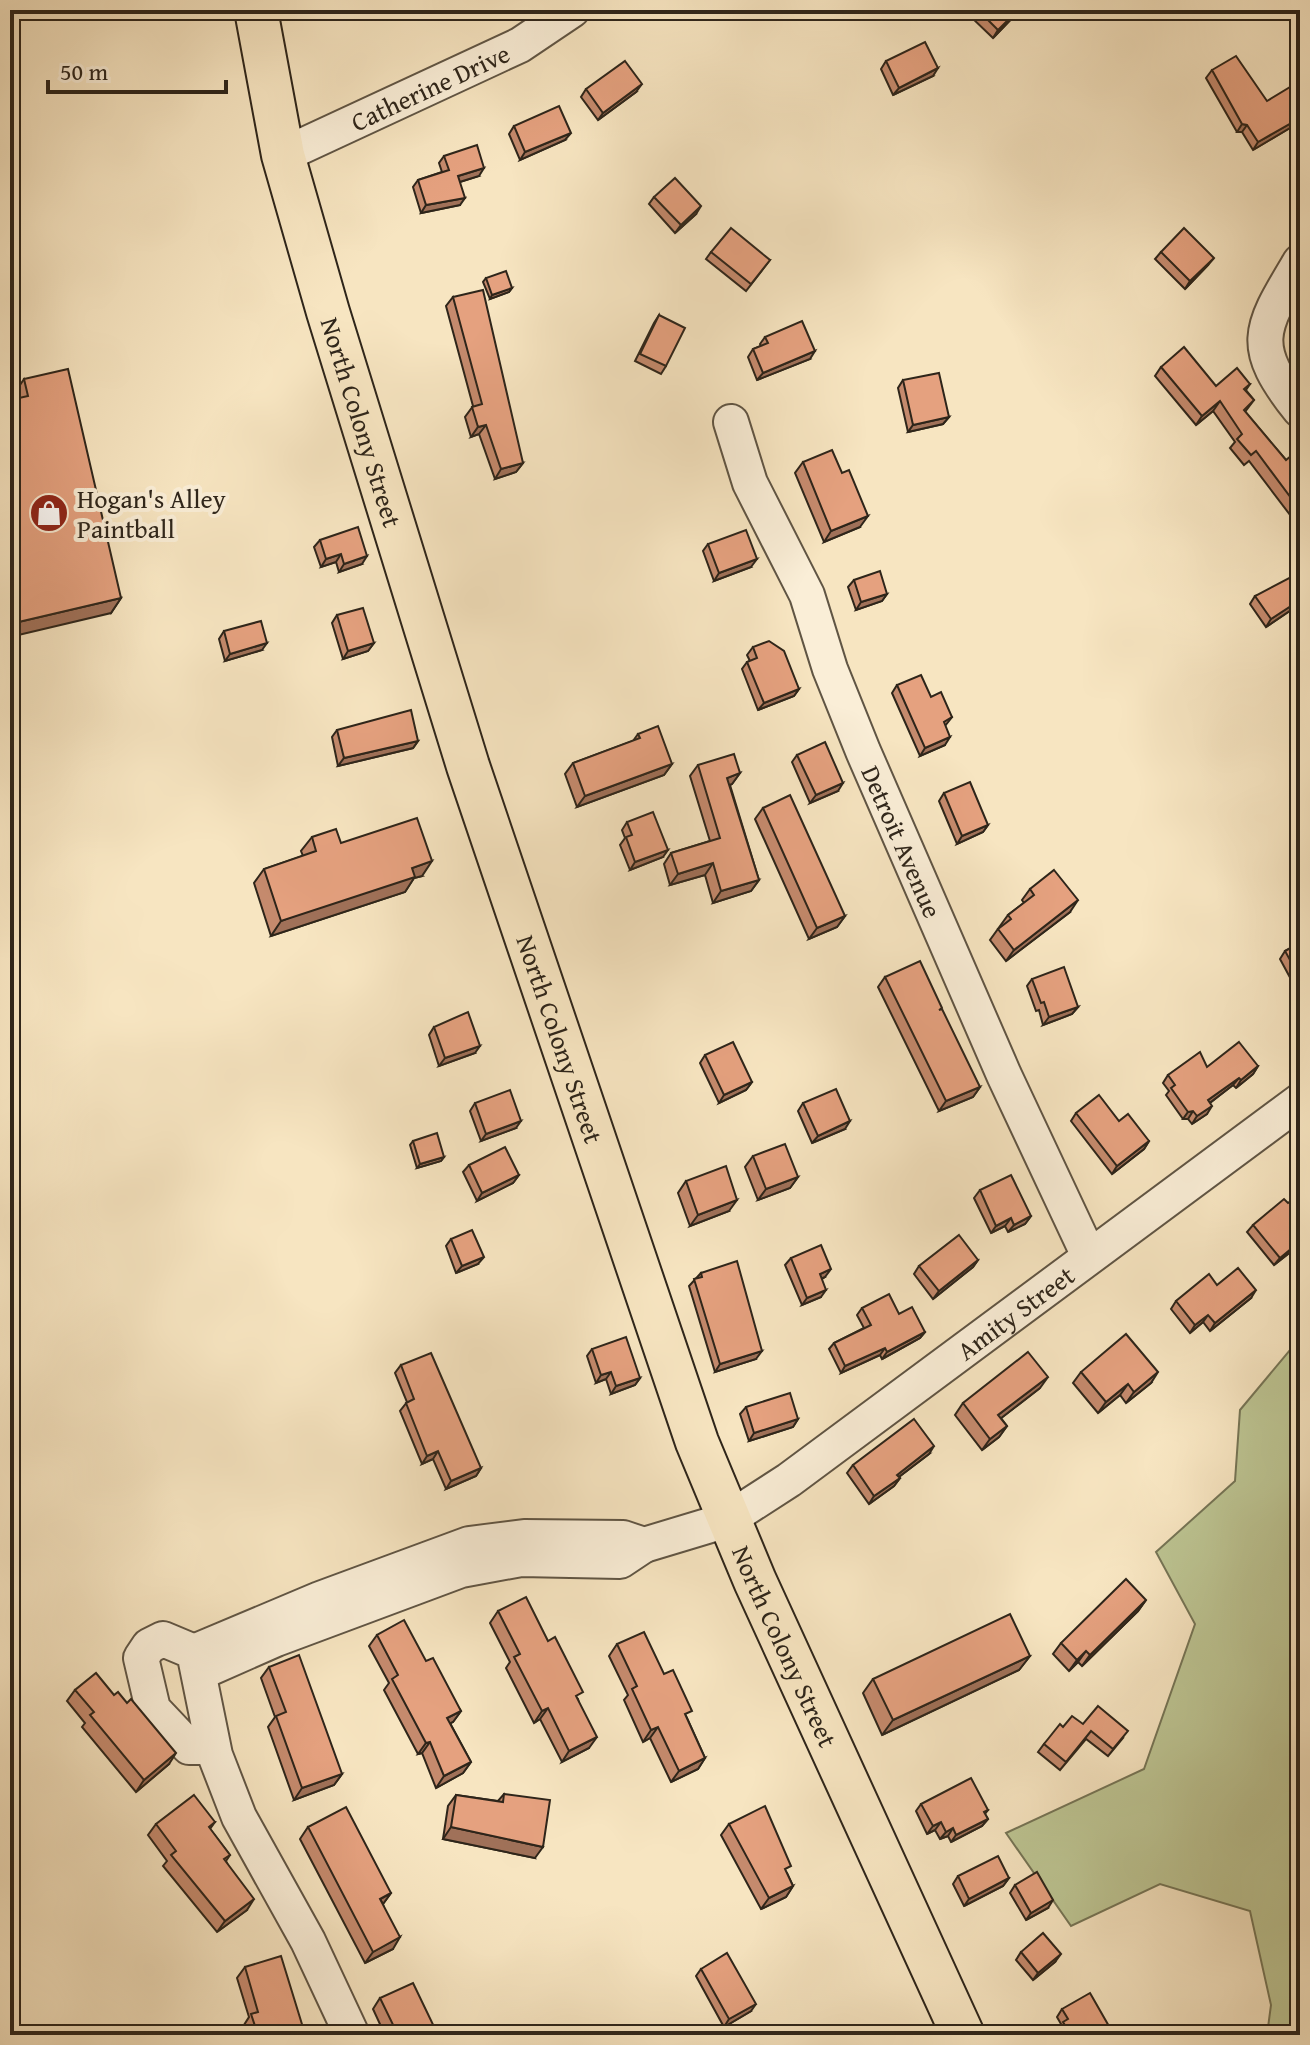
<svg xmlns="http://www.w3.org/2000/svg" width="1310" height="2045" font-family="'Gentium Book Plus',serif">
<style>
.green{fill:#bdc593;stroke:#767556;stroke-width:2}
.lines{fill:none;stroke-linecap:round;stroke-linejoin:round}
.minor-casing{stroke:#605544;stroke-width:38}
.major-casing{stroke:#2e251a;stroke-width:46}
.minor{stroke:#faeed7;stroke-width:34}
.major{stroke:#f7e5c1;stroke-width:42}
.wall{fill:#c58a6d;stroke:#2e251a;stroke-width:2}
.shaded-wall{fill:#a07159;stroke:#2e251a;stroke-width:2}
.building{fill:#e5a17f;stroke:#2e251a;stroke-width:2}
.labels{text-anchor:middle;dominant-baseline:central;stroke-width:8;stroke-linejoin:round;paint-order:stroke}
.street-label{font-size:26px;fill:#2e251a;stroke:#faeed7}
.poi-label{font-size:26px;fill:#2e251a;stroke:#faeed7;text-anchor:start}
</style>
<rect width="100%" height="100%" fill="#f7e5c1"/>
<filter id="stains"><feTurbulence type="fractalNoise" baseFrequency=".0025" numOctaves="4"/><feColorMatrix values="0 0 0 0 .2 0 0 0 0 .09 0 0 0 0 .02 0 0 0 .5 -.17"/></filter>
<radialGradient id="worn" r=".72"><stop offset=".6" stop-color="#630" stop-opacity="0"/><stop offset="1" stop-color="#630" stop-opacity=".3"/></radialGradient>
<path class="green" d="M1300,1338V2035H1267L1271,2005L1250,1911L1160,1884L1071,1926L1006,1833L1144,1769L1195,1624L1156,1552L1235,1481L1240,1410Z"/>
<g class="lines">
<defs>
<g id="minor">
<path id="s1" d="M283,155L520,45L572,10"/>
<path d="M1300,262C1260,329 1248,345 1300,410"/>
<path id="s2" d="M731,422L750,483L807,595L830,669L863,751L1004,1075L1089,1256"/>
<path id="s3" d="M644,1545L727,1520L789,1480L1300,1101"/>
<path d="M194,1652L320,1599L469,1544L524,1537L623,1538L644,1545L620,1561L521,1559L461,1570L276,1639L199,1673"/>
<path d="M213,1747H189L153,1709L141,1658L149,1646L163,1639L194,1652L215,1755L239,1817L308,1941L352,2035"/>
</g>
<g id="major">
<path id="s4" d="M256,10L283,155L328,312L468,766L697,1442L755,1581L963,2035"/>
</g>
</defs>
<use href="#minor" class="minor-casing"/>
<use href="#major" class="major-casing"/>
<use href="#minor" class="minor"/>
<use href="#major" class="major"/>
</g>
<g class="wall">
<path d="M976,10H1020L993,38L971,17Z"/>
<path d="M886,61L933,76L893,95L881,69Z"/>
<path d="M1212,70L1267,101L1300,122L1253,150L1242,132H1237L1206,78Z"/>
<path d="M586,89L636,92L598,120L581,97Z"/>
<path d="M514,126L565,140L520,160L509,134Z"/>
<path d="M444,156L479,176L460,182V205L421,213L413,187L418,180L442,172L439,163Z"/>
<path d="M654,197L696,214L675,233L649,204Z"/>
<path d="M711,252L770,260L746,291L706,259Z"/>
<path d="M1161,252L1208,265L1185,289L1155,259Z"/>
<path d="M486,278L512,288L509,292L490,299L483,282Z"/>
<path d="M453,297L523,463L516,472L495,479L479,434L471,437L465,417L473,406L446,306Z"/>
<path d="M659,315L666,366L661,374L635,361L654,323Z"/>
<path d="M765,337L810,359L757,380L748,357L753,349L761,346L760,344Z"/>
<path d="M1161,367L1216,386L1250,384L1246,390L1254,400L1245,412L1286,460L1300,468V528L1249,461L1244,465L1230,448L1235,442L1213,411L1196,425L1155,376Z"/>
<path d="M24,379L121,598L111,613L15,399L14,394Z"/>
<path d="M903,380L949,417L943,424L908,432L898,388Z"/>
<path d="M803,462L860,527L824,542L795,473Z"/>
<path d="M320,540L362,564L339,572L336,562L321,567L314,547Z"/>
<path d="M708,544L751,567L714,581L703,551Z"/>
<path d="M854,580L887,594L882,601L856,610L848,587Z"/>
<path d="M1300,587V604L1266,627L1250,604L1255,596Z"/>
<path d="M337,615L374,643L368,651L343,659L332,623Z"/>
<path d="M224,631L262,650L225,661L219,639Z"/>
<path d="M753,647L799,689L794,696L758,710L742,669L747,662L750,661L747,655Z"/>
<path d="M897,685L931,697L952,717L945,726V745L920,756L892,693Z"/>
<path d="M337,730L418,741L413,748L338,766L332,737Z"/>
<path d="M638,734L672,764L664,775L577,807L565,774L573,763L633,741Z"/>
<path d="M797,755L838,791L810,803L792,762Z"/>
<path d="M698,765L740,773L732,784L730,785L759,880L751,891L713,903L705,875L670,885L664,864L671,853L710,841L690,776Z"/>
<path d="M944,793L988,825L983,832L957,844L939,801Z"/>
<path d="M763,808L845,916L837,927L809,939L755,819Z"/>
<path d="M627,822L663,857L630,870L620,845L625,838L622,830Z"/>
<path d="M312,837L341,843L422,876L414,878L405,892L271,936L254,883L264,869L303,856L301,851Z"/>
<path d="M1030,889L1070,912L1006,961L990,940L1008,915L1024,903L1022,900Z"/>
<path d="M1300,943V996L1280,959L1285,951Z"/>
<path d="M885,977L980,1087L973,1097L939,1111L878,987Z"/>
<path d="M1032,979L1078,1007L1072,1014L1043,1025L1039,1010L1036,1011L1027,986Z"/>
<path d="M434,1027L475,1053L439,1066L429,1035Z"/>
<path d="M705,1055L752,1082L746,1090L719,1103L700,1063Z"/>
<path d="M1258,1066L1253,1074L1236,1088L1233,1085L1210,1103L1207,1114L1192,1124L1188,1119H1183L1166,1095L1169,1091L1163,1083L1168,1075L1207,1067Z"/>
<path d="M475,1103L516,1128L481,1141L470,1111Z"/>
<path d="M803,1103L845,1129L812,1143L798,1111Z"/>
<path d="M1076,1113L1119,1121L1149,1141L1144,1149L1112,1174L1071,1121Z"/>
<path d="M413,1141L444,1157L441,1161L417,1168L410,1145Z"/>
<path d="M753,1156L798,1177L790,1188L758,1200L745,1167Z"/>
<path d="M469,1165L519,1175L513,1183L477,1201L463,1172Z"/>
<path d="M686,1181L729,1211L690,1226L678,1193Z"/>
<path d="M980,1190L1031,1216L1025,1224L1008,1232L1005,1226L991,1233L974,1198Z"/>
<path d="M1253,1225L1300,1231L1293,1236L1298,1243L1293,1250L1274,1265L1247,1232Z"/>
<path d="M451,1239L478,1264L456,1273L446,1246Z"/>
<path d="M791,1258L825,1277L822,1279L821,1297L802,1305L785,1265Z"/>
<path d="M978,1260L973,1267L933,1299L914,1274L919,1266Z"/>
<path d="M701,1273L756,1359L715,1372L689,1286Z"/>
<path d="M1217,1285L1251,1298L1210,1331L1203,1322L1190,1333L1171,1309L1176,1301Z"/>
<path d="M862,1308L899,1314L925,1332L920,1338L882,1359L880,1355L841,1373L829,1349L834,1343L864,1328L857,1315Z"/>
<path d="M592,1349L640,1378L635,1385L611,1394L606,1379L596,1383L587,1356Z"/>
<path d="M401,1365L481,1468L476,1476L446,1489L433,1459L422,1464L400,1411L407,1402L395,1373Z"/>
<path d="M1081,1372L1151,1383L1126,1403L1120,1395L1098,1413L1073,1383Z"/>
<path d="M1040,1388L1001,1418L1007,1426L999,1437L982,1450L955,1415L963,1403Z"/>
<path d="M746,1407L798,1419L793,1427L749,1441L740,1414Z"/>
<path d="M929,1454L899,1477L900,1478L894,1486L869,1504L847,1473L853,1465Z"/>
<path d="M1146,1600L1138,1611L1082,1666L1078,1662L1069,1671L1053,1654L1061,1643Z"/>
<path d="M498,1611L578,1699L589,1748L562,1762L540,1719L534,1723L506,1668L510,1662L490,1623Z"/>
<path d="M377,1635L426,1661L461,1711L453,1722L450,1723L471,1762L463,1773L436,1788L422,1753L418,1754L384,1690L389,1683L369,1646Z"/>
<path d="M617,1644L664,1674L687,1718L705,1758L698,1769L671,1782L650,1738L643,1742L624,1700L628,1695L609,1656Z"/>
<path d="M1030,1656L1019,1670L882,1735L863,1693L873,1679Z"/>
<path d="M269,1667L342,1774L334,1785L294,1800L268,1727L275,1717L261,1678Z"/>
<path d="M75,1690L169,1764L136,1792L82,1727L85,1723L67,1701Z"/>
<path d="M1083,1724L1123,1738L1108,1756L1086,1739L1060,1770L1038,1752L1044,1744L1063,1727Z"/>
<path d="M504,1794L535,1858L443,1839L448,1806L456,1795L498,1801Z"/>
<path d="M921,1804L988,1810L985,1814L988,1819L982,1826L951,1842L948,1836L940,1839L935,1830L927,1834L916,1811Z"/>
<path d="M215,1822L210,1829L230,1855L226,1861L247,1910L217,1932L163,1866L167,1861L148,1835L156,1824Z"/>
<path d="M729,1824L787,1873L793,1886L786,1897L761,1909L721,1835Z"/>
<path d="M308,1827L391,1893L383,1904L393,1949L365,1963L300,1839Z"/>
<path d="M958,1876L1009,1878L1003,1886L964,1906L953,1884Z"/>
<path d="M1015,1885L1048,1908L1026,1920L1010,1893Z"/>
<path d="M1021,1952L1055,1962L1033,1980L1016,1960Z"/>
<path d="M245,1967L305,2034L311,2035H247L244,2025L249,2017L237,1978Z"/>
<path d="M701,1969L751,2011L724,2027L696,1976Z"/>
<path d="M380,1998L438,2035H385L373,2009Z"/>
<path d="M1062,2009L1110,2028L1108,2032L1110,2035H1061L1058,2030L1061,2024L1057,2017Z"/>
</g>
<g class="shaded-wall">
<path d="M1018,10H1020L993,38L998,30Z"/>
<path d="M938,68L933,76L893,95L899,88Z"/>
<path d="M642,84L636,92L598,120L603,113Z"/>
<path d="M1300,118V122L1253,150L1258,142Z"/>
<path d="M1242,124L1247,125L1242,132H1237Z"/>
<path d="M571,133L565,140L520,160L525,152Z"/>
<path d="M484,168L479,176L453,184L458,176Z"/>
<path d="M465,198L460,205L421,213L426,205Z"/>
<path d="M701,206L696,214L675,233L681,225Z"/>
<path d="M1214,258L1208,265L1185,289L1190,281Z"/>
<path d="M512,288L509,292L490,299L492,295Z"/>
<path d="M815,351L810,359L757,380L763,373Z"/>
<path d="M1220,401L1213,411L1196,425L1202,416Z"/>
<path d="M949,417L943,424L908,432L913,425Z"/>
<path d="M486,425L479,434L471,437L478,427Z"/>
<path d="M523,463L516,472L495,479L501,469Z"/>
<path d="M868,516L860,527L824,542L831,531Z"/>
<path d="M341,554L336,562L321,567L326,559Z"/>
<path d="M367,556L362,564L339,572L344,564Z"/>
<path d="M757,559L751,567L714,581L719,573Z"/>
<path d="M887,594L882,601L856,610L861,602Z"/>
<path d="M121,598L111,613L10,637V624Z"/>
<path d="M1300,600V604L1266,627L1271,619Z"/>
<path d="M267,643L262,650L225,661L230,654Z"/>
<path d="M374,643L368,651L343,659L348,651Z"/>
<path d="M799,689L794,696L758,710L764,703Z"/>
<path d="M950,737L945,745L920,756L925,748Z"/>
<path d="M418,741L413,748L338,766L344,758Z"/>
<path d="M672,764L664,775L577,807L585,796Z"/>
<path d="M740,773L732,784L720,789L727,778Z"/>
<path d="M843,783L838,791L810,803L816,795Z"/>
<path d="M988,825L983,832L957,844L962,836Z"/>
<path d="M668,850L663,857L630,870L635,862Z"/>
<path d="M432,861L422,876L414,878L405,892L271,936L281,921L412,868Z"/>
<path d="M713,863L705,875L670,885L678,874Z"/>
<path d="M759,880L751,891L713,903L721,891Z"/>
<path d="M1078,900L1070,912L1006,961L1014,950Z"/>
<path d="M845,916L837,927L809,939L817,928Z"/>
<path d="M1078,1007L1072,1014L1043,1025L1049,1017Z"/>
<path d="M480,1046L475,1053L439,1066L445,1058Z"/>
<path d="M1258,1066L1253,1074L1236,1088L1241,1080Z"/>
<path d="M1239,1078L1233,1085L1203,1108L1208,1100Z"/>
<path d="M752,1082L746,1090L719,1103L724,1095Z"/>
<path d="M980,1087L973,1097L939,1111L946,1101Z"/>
<path d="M1212,1106L1207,1114L1192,1124L1197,1116Z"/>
<path d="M1193,1111L1188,1119H1183L1188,1112Z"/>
<path d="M521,1121L516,1128L481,1141L486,1134Z"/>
<path d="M850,1121L845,1129L812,1143L818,1136Z"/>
<path d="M1149,1141L1144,1149L1112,1174L1117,1166Z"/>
<path d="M444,1157L441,1161L417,1168L420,1164Z"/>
<path d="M519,1175L513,1183L477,1201L482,1193Z"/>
<path d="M798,1177L790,1188L758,1200L766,1189Z"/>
<path d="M737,1200L729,1211L690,1226L698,1215Z"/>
<path d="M1031,1216L1025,1224L1008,1232L1014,1225Z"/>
<path d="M1011,1218L1005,1226L991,1233L996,1226Z"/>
<path d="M1298,1243L1293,1250L1274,1265L1280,1258Z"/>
<path d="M484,1257L478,1264L456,1273L462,1266Z"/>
<path d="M978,1260L973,1267L933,1299L939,1291Z"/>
<path d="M831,1269L825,1277L814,1282L820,1274Z"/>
<path d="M826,1290L821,1297L802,1305L807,1298Z"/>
<path d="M1256,1290L1251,1298L1210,1331L1215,1323Z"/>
<path d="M1208,1315L1203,1322L1190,1333L1195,1325Z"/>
<path d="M925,1332L920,1338L882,1359L887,1352Z"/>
<path d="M885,1348L880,1355L841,1373L845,1366Z"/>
<path d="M762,1351L756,1359L715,1372L720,1364Z"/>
<path d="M611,1372L606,1379L596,1383L601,1375Z"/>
<path d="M1158,1372L1151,1383L1126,1403L1134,1392Z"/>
<path d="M1048,1377L1040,1388L991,1426L998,1415Z"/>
<path d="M640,1378L635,1385L611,1394L616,1386Z"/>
<path d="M1128,1384L1120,1395L1098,1413L1106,1402Z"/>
<path d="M798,1419L793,1427L749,1441L754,1433Z"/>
<path d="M1007,1426L999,1437L982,1450L990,1439Z"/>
<path d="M934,1446L929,1454L892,1482L897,1475Z"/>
<path d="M438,1451L433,1459L422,1464L427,1456Z"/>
<path d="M481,1468L476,1476L446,1489L451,1481Z"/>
<path d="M900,1478L894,1486L869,1504L874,1496Z"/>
<path d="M1146,1600L1138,1611L1082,1666L1090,1655Z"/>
<path d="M1086,1651L1078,1662L1069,1671L1077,1660Z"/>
<path d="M1030,1656L1019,1670L882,1735L893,1720Z"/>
<path d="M548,1708L540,1719L534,1723L542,1711Z"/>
<path d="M461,1711L453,1722L439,1729L447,1718Z"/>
<path d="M658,1727L650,1738L643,1742L651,1730Z"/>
<path d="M597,1737L589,1748L562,1762L569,1751Z"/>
<path d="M430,1742L422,1753L418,1754L426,1743Z"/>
<path d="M176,1753L169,1764L136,1792L144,1780Z"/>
<path d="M705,1758L698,1769L671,1782L679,1771Z"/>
<path d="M471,1762L463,1773L436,1788L444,1776Z"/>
<path d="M342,1774L334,1785L294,1800L302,1788Z"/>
<path d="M988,1819L982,1826L951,1842L956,1835Z"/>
<path d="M941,1822L935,1830L927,1834L933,1826Z"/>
<path d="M451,1827L543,1847L535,1858L443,1839Z"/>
<path d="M953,1828L948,1836L940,1839L946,1832Z"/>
<path d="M1009,1878L1003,1886L964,1906L969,1899Z"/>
<path d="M793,1886L786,1897L761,1909L769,1898Z"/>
<path d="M391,1893L383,1904L380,1899Z"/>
<path d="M254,1899L247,1910L217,1932L225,1921Z"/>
<path d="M1053,1900L1048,1908L1026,1920L1031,1913Z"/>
<path d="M400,1937L393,1949L365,1963L373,1952Z"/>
<path d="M1061,1954L1055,1962L1033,1980L1038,1973Z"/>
<path d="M756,2004L751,2011L724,2027L729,2019Z"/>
</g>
<g class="building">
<path d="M978,10H1018L998,30Z"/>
<path d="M925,42L938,68L899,88L886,61Z"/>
<path d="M1236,56L1267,101L1300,81V118L1258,142L1247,125L1242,124L1212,70Z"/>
<path d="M625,61L642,84L603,113L586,89Z"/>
<path d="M559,106L571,133L525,152L514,126Z"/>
<path d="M477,145L484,168L458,176L465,198L426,205L418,180L449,170L444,156Z"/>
<path d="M675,178L701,206L681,225L654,197Z"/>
<path d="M731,228L770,260L751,284L711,252Z"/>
<path d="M1184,228L1214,258L1190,281L1161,252Z"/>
<path d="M506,271L512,288L492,295L486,278Z"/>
<path d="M483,290L523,463L501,469L486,425L478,427L472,407L482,404L453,297Z"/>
<path d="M659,315L685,328L666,366L640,354Z"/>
<path d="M802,321L815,351L763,373L753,349L768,343L765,337Z"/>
<path d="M1184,347L1216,386L1237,368L1250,384L1244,389L1254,400L1244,410L1286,460L1291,456L1300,468V510L1256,451L1251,455L1237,439L1242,434L1220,401L1202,416L1161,367Z"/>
<path d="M68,369L121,598L10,624V400L28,396L24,379Z"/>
<path d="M939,373L949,417L913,425L903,380Z"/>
<path d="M832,450L842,473L849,470L868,516L831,531L803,462Z"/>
<path d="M358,527L367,556L344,564L341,554L326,559L320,540Z"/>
<path d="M746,530L757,559L719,573L708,544Z"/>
<path d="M880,571L887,594L861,602L854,580Z"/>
<path d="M1293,576L1300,587V600L1271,619L1255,596Z"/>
<path d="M363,608L374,643L348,651L337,615Z"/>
<path d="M261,621L267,643L230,654L224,631Z"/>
<path d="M769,641L784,651L799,689L764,703L747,662L757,658L753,647Z"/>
<path d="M921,675L931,697L941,692L952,717L944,722L950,737L925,748L897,685Z"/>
<path d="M411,710L418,741L344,758L337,730Z"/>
<path d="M658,726L672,764L585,796L573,763L640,738L638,734Z"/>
<path d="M825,742L843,783L816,795L797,755Z"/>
<path d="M734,754L740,773L727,778L759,880L721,891L713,863L678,874L671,853L720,838L698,765Z"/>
<path d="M970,782L988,825L962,836L944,793Z"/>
<path d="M790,795L845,916L817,928L763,808Z"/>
<path d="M653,812L668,850L635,862L626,837L632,835L627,822Z"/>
<path d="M417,818L432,861L412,868L415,877L281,921L264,869L316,851L312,837L336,829L341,843Z"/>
<path d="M1054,870L1078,900L1014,950L998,929L1011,919L1008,915L1034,895L1030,889Z"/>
<path d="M1300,943V978L1285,951Z"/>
<path d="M920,961L942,1008L939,1010L942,1009L980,1087L946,1101L885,977Z"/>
<path d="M1064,967L1078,1007L1049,1017L1044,1002L1041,1003L1032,979Z"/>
<path d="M468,1012L480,1046L445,1058L434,1027Z"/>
<path d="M733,1042L752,1082L724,1095L705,1055Z"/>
<path d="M1239,1042L1258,1066L1241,1080L1239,1078L1208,1100L1212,1106L1197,1116L1193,1111L1188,1112L1171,1088L1175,1085L1168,1075L1200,1052L1207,1067Z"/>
<path d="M836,1089L850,1121L818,1136L803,1103Z"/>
<path d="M510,1090L521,1121L486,1134L475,1103Z"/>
<path d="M1099,1095L1119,1121L1128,1114L1149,1141L1117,1166L1076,1113Z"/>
<path d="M437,1133L444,1157L420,1164L413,1141Z"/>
<path d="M785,1144L798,1177L766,1189L753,1156Z"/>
<path d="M505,1147L519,1175L482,1193L469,1165Z"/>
<path d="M726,1166L737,1200L698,1215L686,1181Z"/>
<path d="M1011,1175L1031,1216L1014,1225L1011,1218L996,1226L980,1190Z"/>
<path d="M1300,1194V1227L1291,1234L1298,1243L1280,1258L1253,1225L1284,1199L1288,1203Z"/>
<path d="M472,1230L484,1257L462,1266L451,1239Z"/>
<path d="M959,1235L978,1260L939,1291L919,1266Z"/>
<path d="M821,1245L831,1269L820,1274L826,1290L807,1298L791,1258Z"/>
<path d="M737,1261L762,1351L720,1364L694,1279L702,1277L701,1273Z"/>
<path d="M1238,1268L1256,1290L1215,1323L1208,1315L1195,1325L1176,1301L1209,1274L1217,1285Z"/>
<path d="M889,1294L899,1314L912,1307L925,1332L887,1352L885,1348L845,1366L834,1343L871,1325L862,1308Z"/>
<path d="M1126,1334L1158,1372L1134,1392L1128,1384L1106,1402L1081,1372Z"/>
<path d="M626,1337L640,1378L616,1386L611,1372L601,1375L592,1349Z"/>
<path d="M1028,1352L1048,1377L998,1415L1007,1426L990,1439L963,1403Z"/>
<path d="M431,1353L481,1468L451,1481L438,1451L427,1456L406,1403L414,1399L401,1365Z"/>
<path d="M790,1393L798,1419L754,1433L746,1407Z"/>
<path d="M914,1419L934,1446L897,1475L900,1478L874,1496L853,1465Z"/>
<path d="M1126,1579L1146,1600L1090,1655L1086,1651L1077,1660L1061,1643Z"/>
<path d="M526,1597L548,1641L555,1637L583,1692L576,1696L597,1737L569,1751L548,1708L542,1711L514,1657L520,1654L498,1611Z"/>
<path d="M1010,1614L1030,1656L893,1720L873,1679Z"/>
<path d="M404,1620L426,1661L433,1658L461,1711L447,1718L471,1762L444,1776L430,1742L426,1743L392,1679L398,1675L377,1635Z"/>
<path d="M644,1632L664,1674L673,1670L692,1711L685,1714L705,1758L679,1771L658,1727L651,1730L632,1689L637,1686L617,1644Z"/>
<path d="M299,1655L342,1774L302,1788L276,1716L286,1712L269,1667Z"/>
<path d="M96,1673L114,1695L118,1692L127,1703L131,1699L176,1753L144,1780L90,1715L94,1712L75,1690Z"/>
<path d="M1098,1706L1128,1731L1113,1749L1091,1731L1066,1762L1044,1744L1060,1724L1063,1727L1072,1716L1083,1724Z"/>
<path d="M971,1778L988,1810L984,1812L988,1819L956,1835L953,1828L946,1832L941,1822L933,1826L921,1804Z"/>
<path d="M504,1794L550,1800L543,1847L451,1827L456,1795L503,1802Z"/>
<path d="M194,1795L215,1822L209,1827L230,1855L224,1859L254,1899L225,1921L171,1855L176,1851L156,1824Z"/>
<path d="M765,1806L791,1866L785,1869L793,1886L769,1898L729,1824Z"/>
<path d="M346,1807L391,1893L380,1899L400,1937L373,1952L308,1827Z"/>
<path d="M998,1856L1009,1878L969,1899L958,1876Z"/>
<path d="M1037,1872L1053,1900L1031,1913L1015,1885Z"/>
<path d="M1043,1933L1061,1954L1038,1973L1021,1952Z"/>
<path d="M727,1953L756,2004L729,2019L701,1969Z"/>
<path d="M281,1956L305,2034L310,2032L311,2035H258L251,2014L258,2012L245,1967Z"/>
<path d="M413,1983L438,2035H398L380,1998Z"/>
<path d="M1090,1993L1110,2028L1107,2030L1110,2035H1071L1063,2022L1068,2019L1062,2009Z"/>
</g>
<defs>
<symbol id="shop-disc" viewBox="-11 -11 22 22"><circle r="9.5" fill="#8f2418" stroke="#faeed7"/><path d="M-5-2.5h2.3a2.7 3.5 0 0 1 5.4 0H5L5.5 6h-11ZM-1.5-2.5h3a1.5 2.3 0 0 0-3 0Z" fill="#fff"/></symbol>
</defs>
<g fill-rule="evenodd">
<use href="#shop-disc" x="27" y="491" width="44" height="44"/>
</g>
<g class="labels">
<g class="street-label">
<text stroke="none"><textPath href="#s1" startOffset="162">Catherine Drive</textPath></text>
<text stroke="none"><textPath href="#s4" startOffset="426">North Colony Street</textPath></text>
<text stroke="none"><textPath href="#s2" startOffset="454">Detroit Avenue</textPath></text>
<text stroke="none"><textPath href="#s4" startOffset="1074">North Colony Street</textPath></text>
<text stroke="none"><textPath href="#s3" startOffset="442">Amity Street</textPath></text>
<text stroke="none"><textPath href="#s4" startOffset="1722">North Colony Street</textPath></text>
</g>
<g class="poi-label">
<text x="77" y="498">Hogan's Alley<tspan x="77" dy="30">Paintball</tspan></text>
</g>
</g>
<rect width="1310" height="2045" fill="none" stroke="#f7e5c1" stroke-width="40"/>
<rect x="12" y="12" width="1286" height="2021" fill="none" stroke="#2e251a" stroke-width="4"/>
<rect x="20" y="20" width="1270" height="2005" fill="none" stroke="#2e251a" stroke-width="2"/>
<path d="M48 80v12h178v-12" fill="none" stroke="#2e251a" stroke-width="4"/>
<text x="60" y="80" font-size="24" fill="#2e251a" stroke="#faeed7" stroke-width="6" paint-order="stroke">50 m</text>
<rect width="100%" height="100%" filter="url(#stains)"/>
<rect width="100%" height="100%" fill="url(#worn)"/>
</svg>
